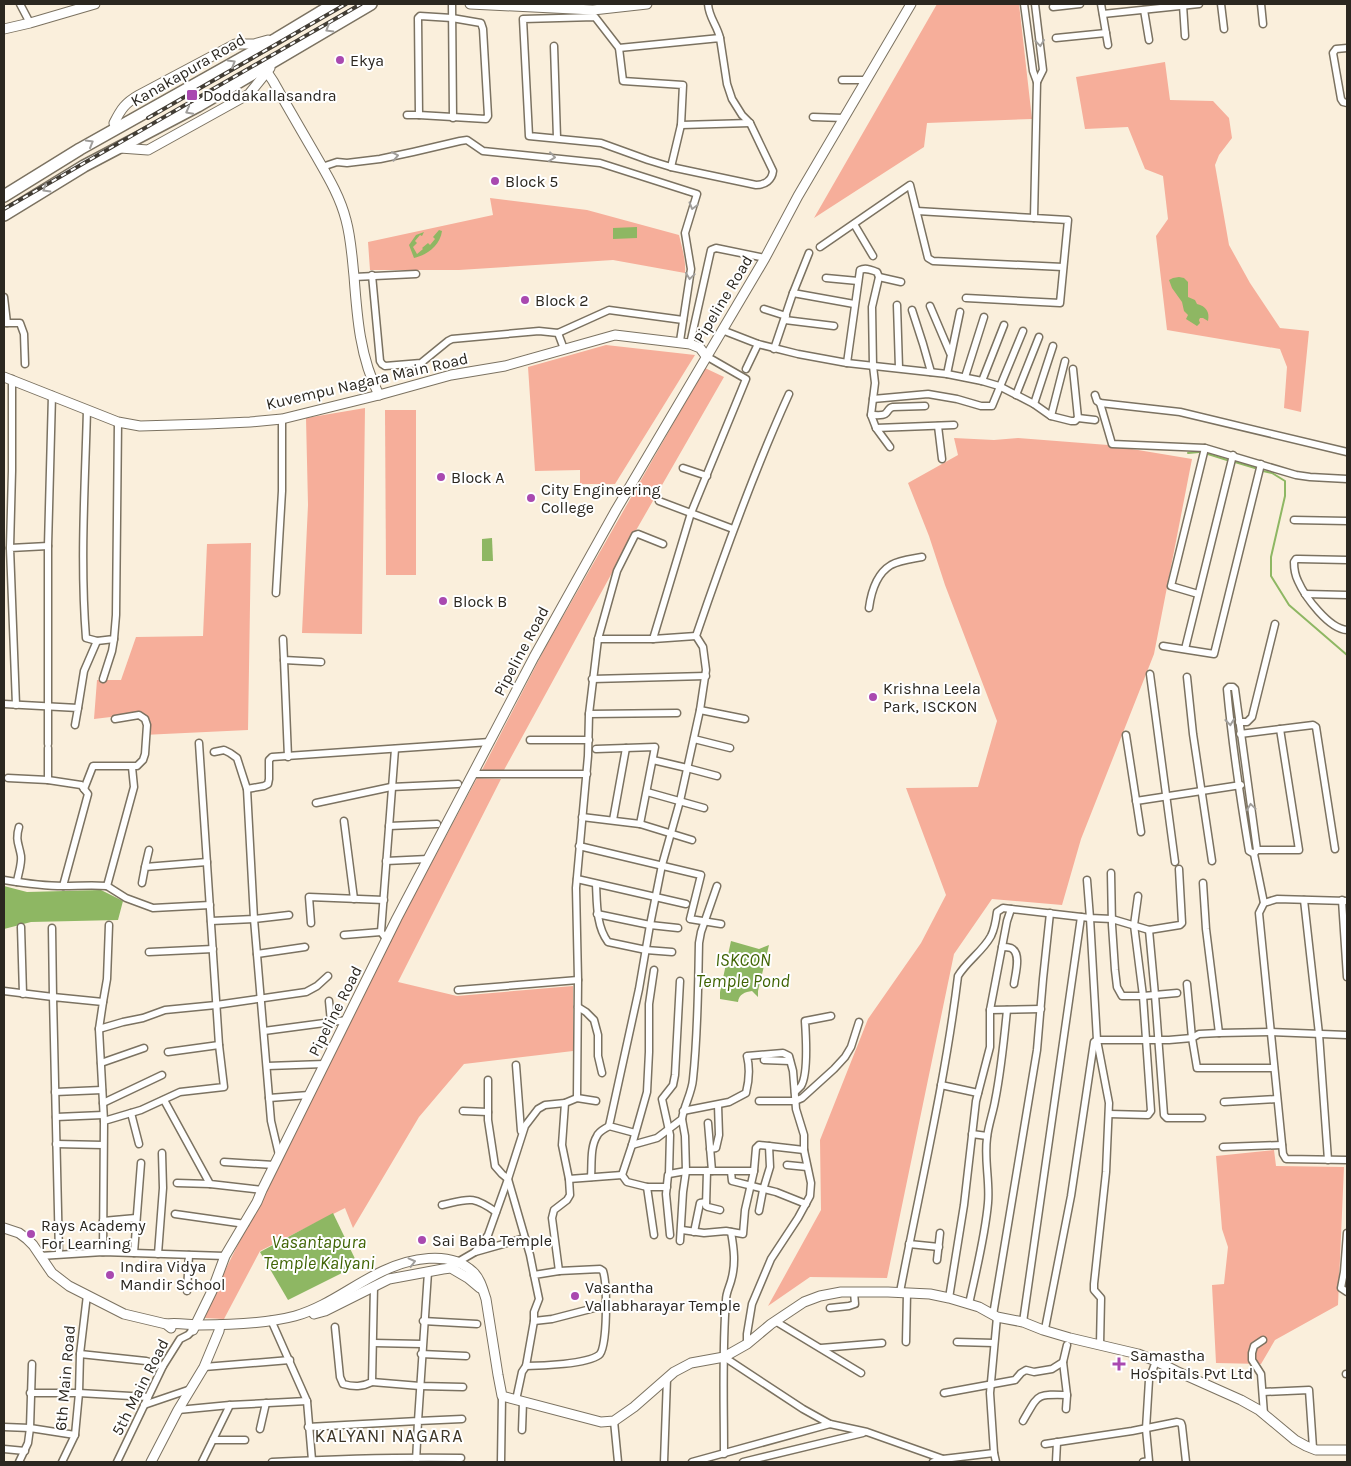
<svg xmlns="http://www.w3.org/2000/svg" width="1351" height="1466" font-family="Karla,sans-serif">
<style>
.green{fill:#f6ae9a}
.water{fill:#8eb763}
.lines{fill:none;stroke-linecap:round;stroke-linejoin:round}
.stream{stroke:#8eb763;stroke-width:2}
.street-casing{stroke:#7b7261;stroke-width:9}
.secondary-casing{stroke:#7b7261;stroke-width:11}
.highway-casing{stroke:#7b7261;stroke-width:14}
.street{stroke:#fff;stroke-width:6}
.secondary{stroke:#fff;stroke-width:9}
.highway{stroke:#fff;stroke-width:11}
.rail-casing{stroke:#423d35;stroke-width:4}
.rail{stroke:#fff;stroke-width:2;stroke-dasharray:5.5;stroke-linecap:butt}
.oneway{stroke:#a09e9b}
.poi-dot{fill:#a949b0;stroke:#fff;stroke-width:2}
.labels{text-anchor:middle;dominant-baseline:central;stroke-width:4;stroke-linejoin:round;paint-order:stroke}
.poi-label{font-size:16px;fill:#2b2720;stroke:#fff;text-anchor:start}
.street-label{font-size:16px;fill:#2b2720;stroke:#fff}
.water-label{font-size:18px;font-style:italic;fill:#3f6303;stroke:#fff}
.neighbourhood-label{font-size:18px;letter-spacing:1px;fill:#3e3627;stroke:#fff}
</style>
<rect width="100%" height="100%" fill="#faefdc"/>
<g class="green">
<path d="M937,4H1019L1032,119L927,123L924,147L814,218Z"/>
<path d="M1165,62L1170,100L1213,101L1229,118L1232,138L1219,155L1215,165L1229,245L1250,283L1280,328L1309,331L1301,412L1284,408L1287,367L1280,349L1167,330L1156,236L1168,219L1163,176L1145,169L1128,127L1085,129L1076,77Z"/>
<path d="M490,198L587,210L679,235C682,248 686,260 685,273L613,260L459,270H370L368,242L493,215Z"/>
<path d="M606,345L695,355L615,484H580V470L535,471L528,367Z"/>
<path d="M705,368L724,377L619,560L504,770H482L545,648Z"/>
<path d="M365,408L362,634L302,633L308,505L306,418Z"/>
<path d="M385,410H416V575H386Z"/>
<path d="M954,438L994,440L1018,438L1108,445L1192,459L1154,654L1081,839L1062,905L992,899L954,954L887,1278L810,1277L768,1306L821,1210L820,1140L868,1019L921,943L946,895L906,788L978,787L997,721L945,585L929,536L908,483L958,455Z"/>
<path d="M251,543L248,730L143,735L144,713L94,719L97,680H121L136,637L203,636L207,544Z"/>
<path d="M477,778L501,779L398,982L457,996L573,986V1051L464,1064L419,1117L353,1228L345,1208L260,1251L224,1319L205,1318L204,1313L367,984Z"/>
<path d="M1274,1150L1276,1166L1344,1167L1338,1305L1275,1340L1261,1364L1216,1363L1212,1285L1224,1284L1228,1247L1222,1229L1216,1156Z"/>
</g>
<g class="water">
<path d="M637,227V238L613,239V228Z"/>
<path d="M439,230L442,231C440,246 427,255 414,258L409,245L416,235L424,232L422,236L420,235L415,241L417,243L413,247L417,254L423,249L422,248L428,243L430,245L435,239L433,237Z"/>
<path d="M1179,277L1184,278L1188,282V297L1195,300L1197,304C1206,306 1210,312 1208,321L1203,318H1200L1199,320L1200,323L1197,326L1186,319L1188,315L1184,311L1182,302L1172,288L1169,280L1173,278Z"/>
<path d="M492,538L493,561H482V539Z"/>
<path d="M4,886L27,892L101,890L123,901L118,920L31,922L4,929Z"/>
<path d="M731,941L759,949L769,945L758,991V997L752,991C745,992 739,994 738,1002L720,999V992Z"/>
<path d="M333,1213L358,1265L288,1300L260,1252Z"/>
</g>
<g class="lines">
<g class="stream">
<path d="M1188,453L1199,452"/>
<path d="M1208,454L1227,460"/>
<path d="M1235,462L1255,468"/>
<path d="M1263,471L1272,473L1285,481V496L1271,557V576L1289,605L1347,655"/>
</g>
<defs>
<g id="street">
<path d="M20,4L30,23"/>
<path d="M452,4L453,118"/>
<path d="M708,4C709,18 717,25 720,38"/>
<path d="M1035,4L1043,70L1037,82"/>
<path d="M1101,4L1108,45"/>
<path d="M1221,4L1224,29"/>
<path d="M1261,4L1263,24"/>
<path d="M1183,5L1185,36"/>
<path d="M1053,7L1080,4"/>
<path d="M1144,10L1149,40"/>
<path d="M1103,14L1199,4"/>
<path d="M420,16L452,18L481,23L483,29L488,116L486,119L419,115L418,18Z"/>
<path d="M595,17L619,48L623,81L683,85L681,125L671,167L648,160L601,143L529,136L523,19Z"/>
<path d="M1056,38L1106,33"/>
<path d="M554,46L557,138"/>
<path d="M619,48L720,38L727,84L732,99L742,115L750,123L773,171C772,180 765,185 756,185L671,167"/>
<path d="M1347,48L1336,49L1333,53L1341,99L1343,102L1347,103"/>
<path d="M842,80H866"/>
<path d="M407,115H419"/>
<path d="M813,117L844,118"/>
<path d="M681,125L750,123"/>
<path d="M322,167L337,162L347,163L380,159L413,152L460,141L467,140L483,151L600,163L697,194L685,233L691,269L680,341"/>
<path d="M917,211L1034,218"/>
<path d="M854,224L873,256"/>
<path d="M820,247L910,185L928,258L933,261L1063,267"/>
<path d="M372,275L380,361L382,364L385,366L421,363L448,341L452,339L539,331L558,333L609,310L683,320"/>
<path d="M354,277L416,274"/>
<path d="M879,277L901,282"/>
<path d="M826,278L858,281"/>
<path d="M793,293L809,253"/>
<path d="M4,297L7,323"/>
<path d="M966,298L1060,303L1068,220L1034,218L1037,82L1033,71L1024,4"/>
<path d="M897,305L899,368"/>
<path d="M930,306L950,353"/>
<path d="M764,309L786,316"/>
<path d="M912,310L923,344L931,372"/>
<path d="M785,320L834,326"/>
<path d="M4,323H20L24,334L25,364"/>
<path d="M722,330L758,344L798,354L847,363L947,374L982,381L999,386L1034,404L1051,416L1071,421H1075L1078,418L1073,369"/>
<path d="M558,333L564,349"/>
<path d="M690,344L711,250L716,248L765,258"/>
<path d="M774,349L793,293L854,304"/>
<path d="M847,363L860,270C866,267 871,270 877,272L879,277L872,307L873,366L875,383L871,415L876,428L890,447"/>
<path d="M746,369L758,344"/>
<path d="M947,374L960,312"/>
<path d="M965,377L984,317"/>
<path d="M982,381L1004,325"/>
<path d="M1016,395L1039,337"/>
<path d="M1095,395L1097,401L1100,403L1112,444L1205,448L1296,475L1310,477L1347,479"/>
<path d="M873,399L928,394L957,399L981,406H992L1023,331"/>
<path d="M1100,403L1180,412L1347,452"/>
<path d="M1034,404L1053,346"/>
<path d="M87,410C85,486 80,562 86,638L97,641L114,639L116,615L118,422"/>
<path d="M871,415C875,415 882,416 885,414C889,411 888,408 893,407L925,406"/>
<path d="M1051,416L1065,361"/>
<path d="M1078,418L1095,420"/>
<path d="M938,426L942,459"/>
<path d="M876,428L954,425"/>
<path d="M683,468L707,476"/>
<path d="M659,501L733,529"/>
<path d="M1294,520L1347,521"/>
<path d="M10,548L12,471V379"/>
<path d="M1347,560L1299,559H1296L1294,562C1294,569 1295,575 1298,581C1305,597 1329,629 1347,630"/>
<path d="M276,593L282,491V419"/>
<path d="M1198,594L1171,586L1205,448"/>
<path d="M1305,594L1347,595"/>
<path d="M869,608C871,593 876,574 891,565C900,560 912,559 922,557"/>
<path d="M283,639L284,660L321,662"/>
<path d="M598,639H653L696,636"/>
<path d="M653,639L691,513L746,379L706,356"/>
<path d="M1163,646L1214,654L1261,464"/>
<path d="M1185,649L1233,455"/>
<path d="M284,660L288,757"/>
<path d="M1150,674L1175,862"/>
<path d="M1187,677L1193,734L1212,861"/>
<path d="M103,679L112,651L114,639"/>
<path d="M592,679L706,676"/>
<path d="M4,704L78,708L75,725"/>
<path d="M16,705L10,548L48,546"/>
<path d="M78,708L84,671L97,641"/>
<path d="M700,710L745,719"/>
<path d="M589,714L677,713"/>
<path d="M1239,722H1247L1252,717L1275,624"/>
<path d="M1240,734L1313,725L1316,727L1335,849"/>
<path d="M1126,735L1141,832"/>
<path d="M694,739L730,748"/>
<path d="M530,740H589"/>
<path d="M48,744V546L52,395"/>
<path d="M596,749L655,747L640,824"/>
<path d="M214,752L224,750L230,753L237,758L247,789L254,919L271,1121L279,1155"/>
<path d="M653,760L687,768L717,776"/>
<path d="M473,774H587"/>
<path d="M8,778L48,780L81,785L88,794L63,886"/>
<path d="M48,780V748"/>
<path d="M84,789L93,766H137L143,760L145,754L147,725L145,719L139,715L115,719"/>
<path d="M247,789L264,786L268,784L269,779V760L272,757L490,742"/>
<path d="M647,792L704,808"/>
<path d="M1136,801L1241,785"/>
<path d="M316,803L391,787L458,784"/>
<path d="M582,817L640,824L692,840"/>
<path d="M613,820L626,748"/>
<path d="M344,821L354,899"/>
<path d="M389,826L437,824"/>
<path d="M579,846L701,875L690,919L721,924"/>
<path d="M1257,850H1299L1280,729"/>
<path d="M1254,854L1249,851C1240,797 1232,743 1227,689L1229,687H1233L1235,689L1257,850L1254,854L1264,903"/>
<path d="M386,861L428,859"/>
<path d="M145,867L149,850"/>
<path d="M1111,873L1112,925L1115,970L1117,987L1122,996H1143L1177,993"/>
<path d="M577,879L686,904"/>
<path d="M4,880C23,883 43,886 63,886C78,886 92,885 107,886L134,787L132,767"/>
<path d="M1087,880L1090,918L1097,1040L1109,1103L1106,1172L1094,1284V1290L1101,1298L1100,1345"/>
<path d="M17,882C18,874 22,864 21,856C19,844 15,840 19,827"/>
<path d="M142,883L145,867L207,862"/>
<path d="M1203,883L1206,929L1219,1033"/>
<path d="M596,884C597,903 596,926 608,942L646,950L672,952"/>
<path d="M107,886L126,898L153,908L210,905"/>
<path d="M1304,900L1319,1034L1328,1160"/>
<path d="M1342,900L1347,977"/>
<path d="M1347,901L1277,899L1264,903L1259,913L1283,1154L1286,1159L1347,1160"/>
<path d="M597,914L650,925L678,928"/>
<path d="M211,921L254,919L289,915"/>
<path d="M311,923L309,897L384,900"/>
<path d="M21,927L23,994"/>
<path d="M1149,930L1155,995L1164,1115L1167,1118H1202"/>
<path d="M344,935L381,932"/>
<path d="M387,940L381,932L395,749"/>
<path d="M1002,947C1005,947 1008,947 1011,948C1022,953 1015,975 1014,984"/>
<path d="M149,952L213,949"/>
<path d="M257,954L305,947"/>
<path d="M1187,984L1192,1038L1197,1068H1274"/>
<path d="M458,990L578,980"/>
<path d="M4,991L53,997L52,928"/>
<path d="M329,1001L331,1022"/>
<path d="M103,1002L107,979L109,925"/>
<path d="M578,1007L586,1012L594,1020L598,1035V1056L602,1073"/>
<path d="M990,1010L1041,1009"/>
<path d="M99,1029L123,1022L143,1018L165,1010L216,1005L306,992L317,986L328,976"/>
<path d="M264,1031L347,1020"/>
<path d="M168,1052L219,1045"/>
<path d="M764,1060L790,1061"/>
<path d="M101,1063L144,1048"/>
<path d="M516,1065L521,1131"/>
<path d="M267,1066L325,1064"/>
<path d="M488,1080V1120L495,1166L502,1174L508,1179L530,1255L534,1275"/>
<path d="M941,1085L978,1093"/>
<path d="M55,1092L102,1090"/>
<path d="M795,1092C796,1091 800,1087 801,1086C808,1075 806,1036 805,1021L831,1016"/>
<path d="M269,1098L309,1095"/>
<path d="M577,1098L578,980L576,888L588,756L589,714L598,639L617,571L635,535L638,534L663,544"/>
<path d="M164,1100L210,1184L262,1190"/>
<path d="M759,1101H795L802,1098L834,1069L845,1057L851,1047L859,1022"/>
<path d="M1224,1102L1277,1099"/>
<path d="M103,1103L162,1075"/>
<path d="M565,1103L562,1145L569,1179L622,1175L627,1182L647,1187H667"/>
<path d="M463,1111L488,1112"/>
<path d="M683,1111L729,1102L746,1093C749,1081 750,1068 747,1056L783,1053L789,1056L793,1071L796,1109L804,1135V1150L811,1183L810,1196L798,1218L771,1259L752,1304L747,1334V1344"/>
<path d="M131,1113L139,1144"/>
<path d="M1109,1114L1148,1115L1151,1111L1143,996L1134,925L1138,896"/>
<path d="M56,1117L103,1115"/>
<path d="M708,1123L712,1171"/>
<path d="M635,1133L609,1126L639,989L650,925L662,865L680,801L700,710L706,670L703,647L696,636C724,554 753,473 789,394"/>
<path d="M972,1134L987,1136"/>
<path d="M56,1144L103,1145"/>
<path d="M632,1145L657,1138L682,1119C684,1105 692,1093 693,1079C698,1033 698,989 699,943L701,932L717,886"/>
<path d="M1223,1147L1282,1145"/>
<path d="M710,1149L716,1148L719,1135L718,1105"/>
<path d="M224,1162L274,1165"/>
<path d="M787,1165L807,1167"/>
<path d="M707,1171L706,1206L708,1207L720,1210"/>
<path d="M731,1172L732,1181L776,1192L806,1204"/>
<path d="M669,1174L686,1171H754L756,1148L759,1145L769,1146"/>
<path d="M622,1175L632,1145L647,1092L649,1052V1004L654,970"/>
<path d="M591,1177C592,1164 590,1147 597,1136C599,1131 605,1129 609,1126"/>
<path d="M177,1183L210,1184"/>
<path d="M647,1187L654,1235"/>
<path d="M442,1205C469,1199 472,1195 496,1212"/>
<path d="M759,1211L763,1190L770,1167L769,1146L804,1150"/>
<path d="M175,1214L245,1224"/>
<path d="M103,1221L136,1218"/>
<path d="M682,1230L704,1233L726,1231L743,1234L745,1210L754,1171"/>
<path d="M694,1232L700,1203L706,1202"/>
<path d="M1347,1233L1344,1272L1341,1288L1347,1292"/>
<path d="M670,1235L666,1194L668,1175L669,1174L670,1135L662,1099L673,1085L675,1075L680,981"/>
<path d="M680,1241L683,1192L686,1171L685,1136L682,1119"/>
<path d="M909,1244L939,1247"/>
<path d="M103,1252L104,1121L141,1110L180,1092L224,1087L219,1045L199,743"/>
<path d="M475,1252L525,1238"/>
<path d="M134,1253L141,1163"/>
<path d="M59,1254L53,997L103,1002L99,1029L104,1121"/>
<path d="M158,1254L163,1188L162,1153"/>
<path d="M40,1256L103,1252L225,1256"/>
<path d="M937,1260L940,1233"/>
<path d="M456,1263L475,1252L488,1235L508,1179L525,1126L538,1109L545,1105L565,1103L577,1098L596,1101"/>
<path d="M187,1291L189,1255"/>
<path d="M900,1292C920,1187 945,1083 958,976C967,961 983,951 991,936C995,928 996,920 997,912L1003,908L1011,909"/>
<path d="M949,1298L964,1205L976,1101L990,1047V1010L1007,921L1011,909L1090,918L1112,919L1149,930L1180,925L1182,923L1179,869"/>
<path d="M969,1304C976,1271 985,1237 988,1203C990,1181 984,1160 987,1138C988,1126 993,1113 995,1101C1001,1071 1004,1041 1007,1010"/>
<path d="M830,1308L849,1306L855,1304L854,1292"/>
<path d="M993,1315L1037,1050L1043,979L1050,913"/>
<path d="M271,1320L307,1401L312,1460"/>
<path d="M423,1321L477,1324"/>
<path d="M534,1321L552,1319L606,1305"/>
<path d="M775,1321L861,1373"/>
<path d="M1023,1322L1081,917"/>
<path d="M335,1327L340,1377L343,1384C354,1387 362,1387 372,1382L374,1286"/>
<path d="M1045,1329L1071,1196L1094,1042L1097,1040H1169L1192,1038L1199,1034L1219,1033L1270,1032L1347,1035"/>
<path d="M1263,1340L1254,1346L1252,1353V1360L1261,1374L1264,1414"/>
<path d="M906,1342L907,1293"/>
<path d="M957,1342L994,1343"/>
<path d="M374,1343L422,1344"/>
<path d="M821,1348L882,1343"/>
<path d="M80,1354L146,1361L163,1366"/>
<path d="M421,1354L466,1356"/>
<path d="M724,1357L803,1409L830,1424L867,1432L943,1459"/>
<path d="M1063,1362L1067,1395L1066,1409"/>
<path d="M526,1366C541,1366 587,1364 599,1355C608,1348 607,1283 603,1271L600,1269L559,1271"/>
<path d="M204,1367L290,1360"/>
<path d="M1346,1374H1347"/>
<path d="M372,1382L420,1386L463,1387"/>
<path d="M1263,1392L1309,1390L1313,1448"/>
<path d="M30,1393H79L148,1397"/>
<path d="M944,1393L1015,1380L1021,1373L1026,1370L1034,1372L1052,1369L1063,1362L1067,1345"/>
<path d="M516,1400L522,1372L526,1366L534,1321V1312L539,1299L534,1275L559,1271L552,1218L554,1210L567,1200L570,1195L569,1179"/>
<path d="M144,1405L191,1389"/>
<path d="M178,1410L230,1405L307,1401"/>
<path d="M614,1421L618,1462"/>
<path d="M1023,1421C1039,1394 1035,1394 1067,1395"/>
<path d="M4,1427L30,1428L75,1435"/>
<path d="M308,1427L418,1421L428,1272"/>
<path d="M260,1429L266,1403"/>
<path d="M522,1430L523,1402"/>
<path d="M213,1440H245"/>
<path d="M1045,1444L1132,1431L1177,1422L1181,1423L1182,1426L1186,1462"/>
<path d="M4,1449L25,1451"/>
<path d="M724,1454C724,1403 722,1351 726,1300C726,1293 729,1288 731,1281C736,1264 734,1249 731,1232"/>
<path d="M19,1462L28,1443L30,1428L32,1364"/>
<path d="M62,1462L75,1435L79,1393L80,1354L87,1295"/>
<path d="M117,1462L163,1366L180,1339L188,1335L193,1330"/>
<path d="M202,1462L230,1405"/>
<path d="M272,1462C335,1459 398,1457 461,1458"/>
<path d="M416,1462L418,1421L462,1419"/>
<path d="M501,1462L502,1396"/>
<path d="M664,1462L667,1378"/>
<path d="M692,1462L830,1424"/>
<path d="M743,1462L863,1433"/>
<path d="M933,1462L943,1459L994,1453"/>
<path d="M996,1462L994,1453L990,1393L997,1317"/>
<path d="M1056,1462L1057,1442"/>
<path d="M1143,1462L1149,1461L1146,1429L1149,1380L1156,1361"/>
</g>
<g id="secondary">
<path d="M470,4L593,10L647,4"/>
<path d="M4,29L30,23L95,4"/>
<path d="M267,72L273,81C287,106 301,130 315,154C327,175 340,196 346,220C351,238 352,257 354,276C357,317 360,358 379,395"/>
<path d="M116,129L114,123C121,109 125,103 139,95L235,44H254L268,40"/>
<path d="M120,148L148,150L249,94L270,68"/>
<path d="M4,377L118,422L140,426L207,424L250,422L282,419L379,395L451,375L505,366L615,335L690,344L700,348L706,356"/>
<path d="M4,1228L19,1233L27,1239L33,1245L52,1273L69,1286L124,1314L166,1324L171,1328"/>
<path d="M314,1314L325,1311L389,1279L443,1269L451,1268L468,1278L480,1288"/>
<path d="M166,1324C177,1322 189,1325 200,1325C231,1325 265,1324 295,1316C327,1307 353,1285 383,1271C408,1259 450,1249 473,1272C480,1278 483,1290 486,1299L498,1375L502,1396L601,1422L614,1421L634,1407L674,1372L691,1363L724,1357L747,1344L771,1324L804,1302L820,1296L841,1292H888L930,1294L949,1298L979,1307L997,1317L1023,1322L1043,1330L1070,1338L1138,1354L1156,1361L1176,1371L1241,1400L1259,1410L1295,1440L1306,1446L1316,1450H1347"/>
<path d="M193,1330L212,1291L225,1256L257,1202L262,1190L397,918L534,657L616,510L765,258L798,196L911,4"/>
<path d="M151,1462L178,1410L204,1367L219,1331L220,1325"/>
</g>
<g id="highway">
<path d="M4,196L80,149L276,39L334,4"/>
<path d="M4,215L84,166L198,106L371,4"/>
</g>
</defs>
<use href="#street" class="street-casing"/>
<use href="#secondary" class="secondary-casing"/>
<use href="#highway" class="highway-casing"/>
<use href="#street" class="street"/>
<use href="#secondary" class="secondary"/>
<use href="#highway" class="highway"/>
<defs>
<g id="rail">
<path d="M148,118L346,4"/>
<path d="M4,209L361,4"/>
</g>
</defs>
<use href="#rail" class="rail-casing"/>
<use href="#rail" class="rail"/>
</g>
<defs><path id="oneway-chevron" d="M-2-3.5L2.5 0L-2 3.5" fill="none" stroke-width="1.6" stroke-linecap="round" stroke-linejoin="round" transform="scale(1.25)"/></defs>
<g class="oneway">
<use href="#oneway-chevron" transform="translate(329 29) rotate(149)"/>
<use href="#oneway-chevron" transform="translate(1040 43) rotate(83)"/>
<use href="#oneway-chevron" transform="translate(232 63) rotate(-30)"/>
<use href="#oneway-chevron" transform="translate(189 111) rotate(152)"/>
<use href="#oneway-chevron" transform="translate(90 143) rotate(-30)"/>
<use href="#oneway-chevron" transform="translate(395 156) rotate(-11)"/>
<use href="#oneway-chevron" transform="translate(552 157) rotate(7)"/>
<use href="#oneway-chevron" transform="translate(46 189) rotate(149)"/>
<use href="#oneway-chevron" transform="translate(693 206) rotate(106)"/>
<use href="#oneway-chevron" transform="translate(690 276) rotate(98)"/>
<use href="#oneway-chevron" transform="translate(1230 722) rotate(84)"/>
<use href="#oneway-chevron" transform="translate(1251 807) rotate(-98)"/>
<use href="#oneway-chevron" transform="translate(412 1262) rotate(-14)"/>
</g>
<g class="poi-dot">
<circle cx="340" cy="60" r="5"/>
<rect x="186" y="89" width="12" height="12" rx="2.5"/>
<circle cx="495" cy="181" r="5"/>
<circle cx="525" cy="300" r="5"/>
<circle cx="441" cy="477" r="5"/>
<circle cx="531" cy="498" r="5"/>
<circle cx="443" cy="601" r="5"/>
<circle cx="873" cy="697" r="5"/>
<circle cx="31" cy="1234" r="5"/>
<circle cx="422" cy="1240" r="5"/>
<circle cx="110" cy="1275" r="5"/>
<circle cx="575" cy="1296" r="5"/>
<path d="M1116.5 1356.5h5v5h5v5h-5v5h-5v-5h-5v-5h5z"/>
</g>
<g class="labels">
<g class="poi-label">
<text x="350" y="60">Ekya</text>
<text x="203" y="95">Doddakallasandra</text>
<text x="505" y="181">Block 5</text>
<text x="535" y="300">Block 2</text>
<text x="451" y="477">Block A</text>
<text x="541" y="489">City Engineering<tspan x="541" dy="18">College</tspan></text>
<text x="453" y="601">Block B</text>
<text x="883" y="688">Krishna Leela<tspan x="883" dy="18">Park, ISCKON</tspan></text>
<text x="41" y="1225">Rays Academy<tspan x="41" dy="18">For Learning</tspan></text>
<text x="432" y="1240">Sai Baba Temple</text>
<text x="120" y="1266">Indira Vidya<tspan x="120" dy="18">Mandir School</tspan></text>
<text x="585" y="1287">Vasantha<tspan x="585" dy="18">Vallabharayar Temple</tspan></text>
<text x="1130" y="1355">Samastha<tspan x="1130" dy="18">Hospitals Pvt Ltd</tspan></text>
</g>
<g class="street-label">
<text transform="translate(188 70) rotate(-30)">Kanakapura Road</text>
<text transform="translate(723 299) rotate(-59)">Pipeline Road</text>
<text transform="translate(367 381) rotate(-13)">Kuvempu Nagara Main Road</text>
<text transform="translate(521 651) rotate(-62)">Pipeline Road</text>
<text transform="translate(335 1011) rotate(-63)">Pipeline Road</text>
<text transform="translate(65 1378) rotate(-85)">6th Main Road</text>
<text transform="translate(140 1387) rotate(-63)">5th Main Road</text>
</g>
<g class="water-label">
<text x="743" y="960">ISKCON<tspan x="743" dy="21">Temple Pond</tspan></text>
<text x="319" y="1242">Vasantapura<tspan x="319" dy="21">Temple Kalyani</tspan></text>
</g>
<g class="neighbourhood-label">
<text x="389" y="1436">KALYANI NAGARA</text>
</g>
</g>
<rect width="1351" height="1466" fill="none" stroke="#2b2720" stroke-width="10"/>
</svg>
